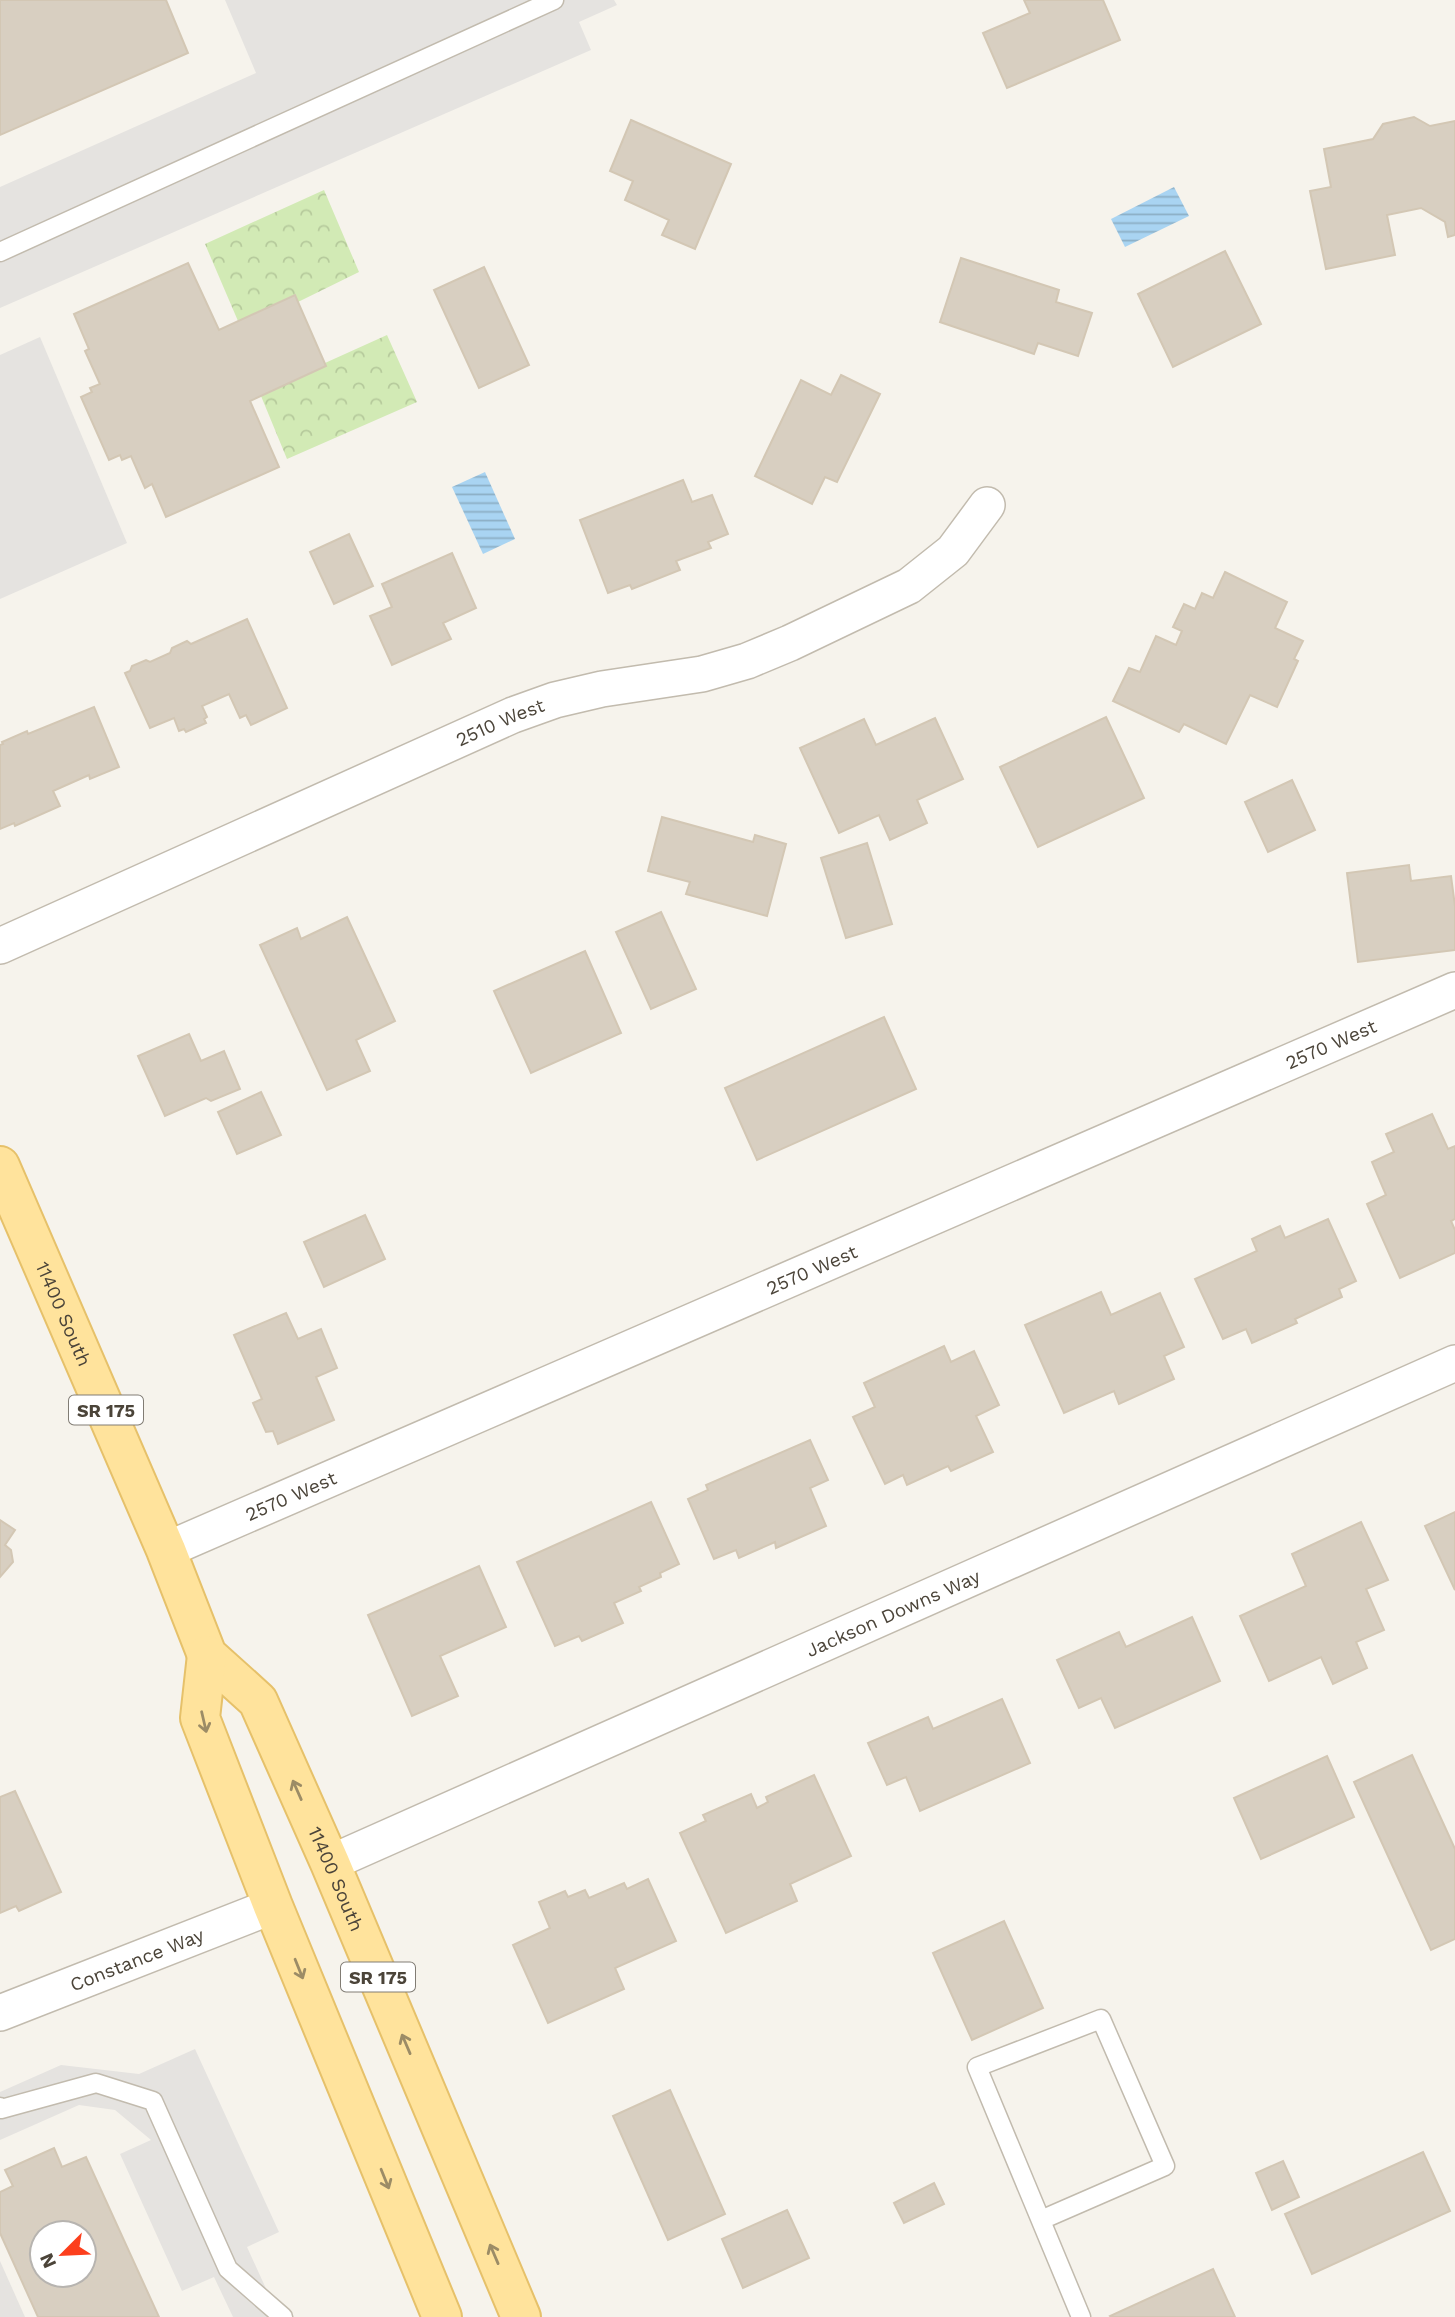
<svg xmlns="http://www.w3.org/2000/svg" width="1455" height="2317" font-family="'Work Sans',sans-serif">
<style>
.park{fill:url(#park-crowns)}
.parking{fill:#e5e3e0}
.water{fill:url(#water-rules)}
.building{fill:#d8cfc1;stroke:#d3c7b4;stroke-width:2;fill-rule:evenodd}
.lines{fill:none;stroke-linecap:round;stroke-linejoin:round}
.service-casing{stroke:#c2bbae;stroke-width:21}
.minor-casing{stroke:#c2bbae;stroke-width:38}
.primary-casing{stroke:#e6c16a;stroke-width:42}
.service{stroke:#fff;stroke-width:18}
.minor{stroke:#fff;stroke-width:35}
.primary{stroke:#ffe39c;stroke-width:38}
.oneway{stroke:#9c8c66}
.labels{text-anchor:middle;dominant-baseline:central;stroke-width:6;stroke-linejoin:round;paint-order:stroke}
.shield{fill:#fff;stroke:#817c74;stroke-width:2}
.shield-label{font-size:18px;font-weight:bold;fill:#4b4439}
.street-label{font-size:19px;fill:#4b4439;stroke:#fff}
</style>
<defs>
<pattern id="park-crowns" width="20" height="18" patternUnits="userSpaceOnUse" patternTransform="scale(1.75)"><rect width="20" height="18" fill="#d2eab5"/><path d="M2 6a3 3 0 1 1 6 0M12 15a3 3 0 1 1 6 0" fill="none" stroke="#b6ca9c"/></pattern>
<pattern id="water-rules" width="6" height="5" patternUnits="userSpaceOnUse" patternTransform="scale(1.75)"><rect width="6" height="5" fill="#a9d4f2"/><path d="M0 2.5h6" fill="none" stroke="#8caec5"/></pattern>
</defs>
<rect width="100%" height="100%" fill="#f6f3ec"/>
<g class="park">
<path d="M324,190L359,272L298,302L294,295L238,321L205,244Z"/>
<path d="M387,335L417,402L287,459L261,396L326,366L325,363Z"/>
</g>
<g class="parking">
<path d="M225,0H614L617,5L579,22L591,50L0,308V187L256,73Z"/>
<path d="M40,337L127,543L0,599V355Z"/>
<path d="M195,2049L279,2232L247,2247L279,2317H233L214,2277L182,2291L120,2154L151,2140L115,2110L79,2105L0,2140V2092L61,2065L139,2074Z"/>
<path d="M0,2261L25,2317H0Z"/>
</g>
<g class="water">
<path d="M1174,187L1189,216L1125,247L1111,219Z"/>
<path d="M485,472L515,539L483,554L452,487Z"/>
</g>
<g class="building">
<path d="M0,0H166L188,53L0,135Z"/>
<path d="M1024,0H1103L1120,40L1007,88L983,33L1030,13Z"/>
<path d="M1414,117L1430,126L1455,121V235L1448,237L1445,222L1421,208L1387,215L1395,255L1326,269L1310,191L1331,187L1324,149L1373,139L1383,124Z"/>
<path d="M631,120L731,164L695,249L662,235L669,220L625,200L633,181L610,171Z"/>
<path d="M1225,251L1261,324L1173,367L1138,294Z"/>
<path d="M961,258L1059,290L1056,302L1092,313L1078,356L1038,343L1034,354L940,322Z"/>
<path d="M188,263L219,330L295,295L326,366L250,401L279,467L166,517L152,484L145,488L131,456L122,460L120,455L109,460L81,397L92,392L90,388L100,384L85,351L89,349L74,314Z"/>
<path d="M484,267L529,365L479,388L434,290Z"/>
<path d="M841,375L880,394L837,482L825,477L812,504L755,476L801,380L831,395Z"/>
<path d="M683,480L692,502L712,495L728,534L708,542L711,548L676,561L680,570L632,589L630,585L608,593L580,520Z"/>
<path d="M349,534L373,586L334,604L310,552Z"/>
<path d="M452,553L476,608L443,623L451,639L392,665L370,616L392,607L382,584Z"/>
<path d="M1225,572L1287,602L1275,628L1303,641L1294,659L1298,661L1277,707L1250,695L1226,744L1184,724L1179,732L1113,701L1129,668L1140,672L1156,636L1176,645L1182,631L1173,627L1184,604L1195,609L1202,593L1213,598Z"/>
<path d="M247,619L287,708L251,725L246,715L240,718L229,694L202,706L207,717L204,719L206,723L186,732L184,729L179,731L174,718L150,728L125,673L130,671L132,666L146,660L150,662L170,653L172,648L187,641L191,644Z"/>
<path d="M94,707L119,767L90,779L89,775L53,791L60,806L15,826L14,823L0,829V745L3,744L2,742L27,731L28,734Z"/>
<path d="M1106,717L1144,798L1038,847L1000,767Z"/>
<path d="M935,718L963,779L917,800L927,823L890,840L879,815L839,833L800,748L864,719L876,745Z"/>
<path d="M1292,780L1315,830L1268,852L1245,802Z"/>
<path d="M662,817L753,842L755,835L786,844L767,916L686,894L690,882L648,871Z"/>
<path d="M867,843L892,924L846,938L821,858Z"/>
<path d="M1409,865L1411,881L1451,876L1455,906V950L1358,962L1347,873Z"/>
<path d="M661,912L696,989L651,1009L616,932Z"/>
<path d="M347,917L395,1021L356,1040L370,1071L327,1090L260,945L297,928L301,939Z"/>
<path d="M585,951L621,1033L531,1073L494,991Z"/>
<path d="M884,1017L916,1089L757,1160L725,1088Z"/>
<path d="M189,1034L201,1061L224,1051L240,1089L211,1101L206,1098L165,1116L138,1056Z"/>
<path d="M261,1092L281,1135L237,1154L218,1112Z"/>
<path d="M1432,1114L1448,1149L1455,1146V1219L1451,1221L1455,1230V1253L1400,1278L1367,1204L1386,1195L1372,1162L1394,1152L1386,1134Z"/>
<path d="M365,1215L385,1259L324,1287L304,1242Z"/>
<path d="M1328,1219L1356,1281L1339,1289L1342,1297L1295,1319L1297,1323L1252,1343L1246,1329L1223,1339L1195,1279L1257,1251L1252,1239L1280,1226L1285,1238Z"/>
<path d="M1101,1292L1111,1315L1160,1293L1184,1347L1164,1356L1174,1379L1119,1404L1114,1391L1064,1413L1025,1325Z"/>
<path d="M286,1313L298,1339L321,1329L337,1368L316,1377L334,1420L278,1444L273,1431L266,1432L253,1403L262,1399L234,1335Z"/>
<path d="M944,1346L951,1362L974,1351L999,1405L976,1416L993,1452L951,1471L948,1466L907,1485L903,1475L885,1484L853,1417L875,1407L864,1383Z"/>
<path d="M810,1440L828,1480L810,1488L826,1526L776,1548L775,1542L739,1558L736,1550L714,1559L688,1499L708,1490L706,1485Z"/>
<path d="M651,1502L679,1564L660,1573L661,1577L639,1587L641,1591L614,1603L623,1623L582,1641L579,1636L555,1646L517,1562Z"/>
<path d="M1455,1512V1590L1425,1526Z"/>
<path d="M0,1520L15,1530L5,1545L11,1550L13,1562L0,1577Z"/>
<path d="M1361,1522L1388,1580L1366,1589L1384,1630L1356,1642L1367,1668L1333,1684L1321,1657L1269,1681L1240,1616L1306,1586L1292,1554Z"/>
<path d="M479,1566L506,1627L440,1656L458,1696L412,1716L368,1615Z"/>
<path d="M1192,1617L1220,1681L1115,1728L1101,1698L1079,1708L1057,1660L1119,1632L1126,1647Z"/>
<path d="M1002,1699L1030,1763L920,1811L906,1777L887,1785L868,1743L928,1717L933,1729Z"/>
<path d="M1412,1755L1455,1849V1939L1431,1950L1354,1782Z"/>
<path d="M1327,1756L1354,1817L1261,1859L1234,1798Z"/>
<path d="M814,1775L851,1856L790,1884L797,1901L726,1933L680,1833L706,1821L703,1815L751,1794L757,1808L768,1802L766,1797Z"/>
<path d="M15,1791L61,1892L19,1911L16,1906L0,1913V1797Z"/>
<path d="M648,1879L676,1941L615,1968L624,1989L548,2023L513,1945L550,1928L539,1902L565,1891L568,1897L585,1890L589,1898L624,1883L627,1889Z"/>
<path d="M1004,1921L1043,2008L972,2040L933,1953Z"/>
<path d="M670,2090L725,2214L668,2240L613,2116Z"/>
<path d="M54,2148L62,2167L86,2157L159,2317H38L0,2233V2192L13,2186L5,2170ZM42,2233H84V2275H42Z"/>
<path d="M1423,2152L1450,2211L1312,2274L1285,2214Z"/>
<path d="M1283,2161L1299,2197L1272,2210L1256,2173Z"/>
<path d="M934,2183L944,2204L904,2223L894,2203Z"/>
<path d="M787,2210L809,2258L743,2288L722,2239Z"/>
<path d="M1213,2269L1235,2317H1111L1110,2316Z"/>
</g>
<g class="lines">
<defs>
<g id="service">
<path d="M0,252L554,0"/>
<path d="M0,2107L1,2109L96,2083L153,2101L228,2269L283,2317"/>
<path d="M1041,2220L1165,2166L1101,2019L977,2067L1081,2317"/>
</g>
<g id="minor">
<path id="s1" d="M0,946L513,715L555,700L602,689L702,674L747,661L790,643L909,586L953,551L987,505"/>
<path id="s2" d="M166,1550L1455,990"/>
<path id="s3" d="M330,1863L1455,1363"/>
<path id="s4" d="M0,2013L273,1906"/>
</g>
<g id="primary">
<path id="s5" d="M0,1166L166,1550L207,1655L258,1701L330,1863L521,2317"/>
<path d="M207,1655L200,1718L273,1906L442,2317"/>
</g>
</defs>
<use href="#service" class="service-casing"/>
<use href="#minor" class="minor-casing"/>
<use href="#primary" class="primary-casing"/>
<use href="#service" class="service"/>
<use href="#minor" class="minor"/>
<use href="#primary" class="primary"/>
</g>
<defs><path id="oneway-shaft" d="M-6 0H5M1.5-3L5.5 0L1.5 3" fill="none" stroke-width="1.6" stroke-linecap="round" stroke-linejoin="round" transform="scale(1.75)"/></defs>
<g class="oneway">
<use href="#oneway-shaft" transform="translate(204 1722) rotate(77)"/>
<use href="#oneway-shaft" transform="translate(297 1790) rotate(-114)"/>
<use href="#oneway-shaft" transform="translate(299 1969) rotate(68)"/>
<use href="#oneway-shaft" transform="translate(406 2044) rotate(-113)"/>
<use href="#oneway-shaft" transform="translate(385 2179) rotate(68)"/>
<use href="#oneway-shaft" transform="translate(494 2254) rotate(-113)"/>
</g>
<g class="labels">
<g class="shield">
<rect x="69" y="1395.5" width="74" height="29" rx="5"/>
<rect x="341" y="1962.5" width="74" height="29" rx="5"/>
</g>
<g class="shield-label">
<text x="106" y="1410">SR 175</text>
<text x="378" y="1977">SR 175</text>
</g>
<g class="street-label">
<text stroke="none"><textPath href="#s1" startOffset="548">2510 West</textPath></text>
<text stroke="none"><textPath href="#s2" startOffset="1270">2570 West</textPath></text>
<text stroke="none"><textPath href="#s2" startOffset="704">2570 West</textPath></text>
<text stroke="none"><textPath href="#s5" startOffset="161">11400 South</textPath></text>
<text stroke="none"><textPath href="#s2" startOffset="136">2570 West</textPath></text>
<text stroke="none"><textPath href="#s3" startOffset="616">Jackson Downs Way</textPath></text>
<text stroke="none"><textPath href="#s5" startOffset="794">11400 South</textPath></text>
<text stroke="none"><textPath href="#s4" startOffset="147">Constance Way</textPath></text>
</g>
</g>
<g transform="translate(63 2254) rotate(246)"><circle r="33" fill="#ffffff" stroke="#b7b4b0" stroke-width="2"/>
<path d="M0-5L12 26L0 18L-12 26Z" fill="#fc3f1d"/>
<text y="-10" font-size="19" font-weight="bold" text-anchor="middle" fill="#4b4439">N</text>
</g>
</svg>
